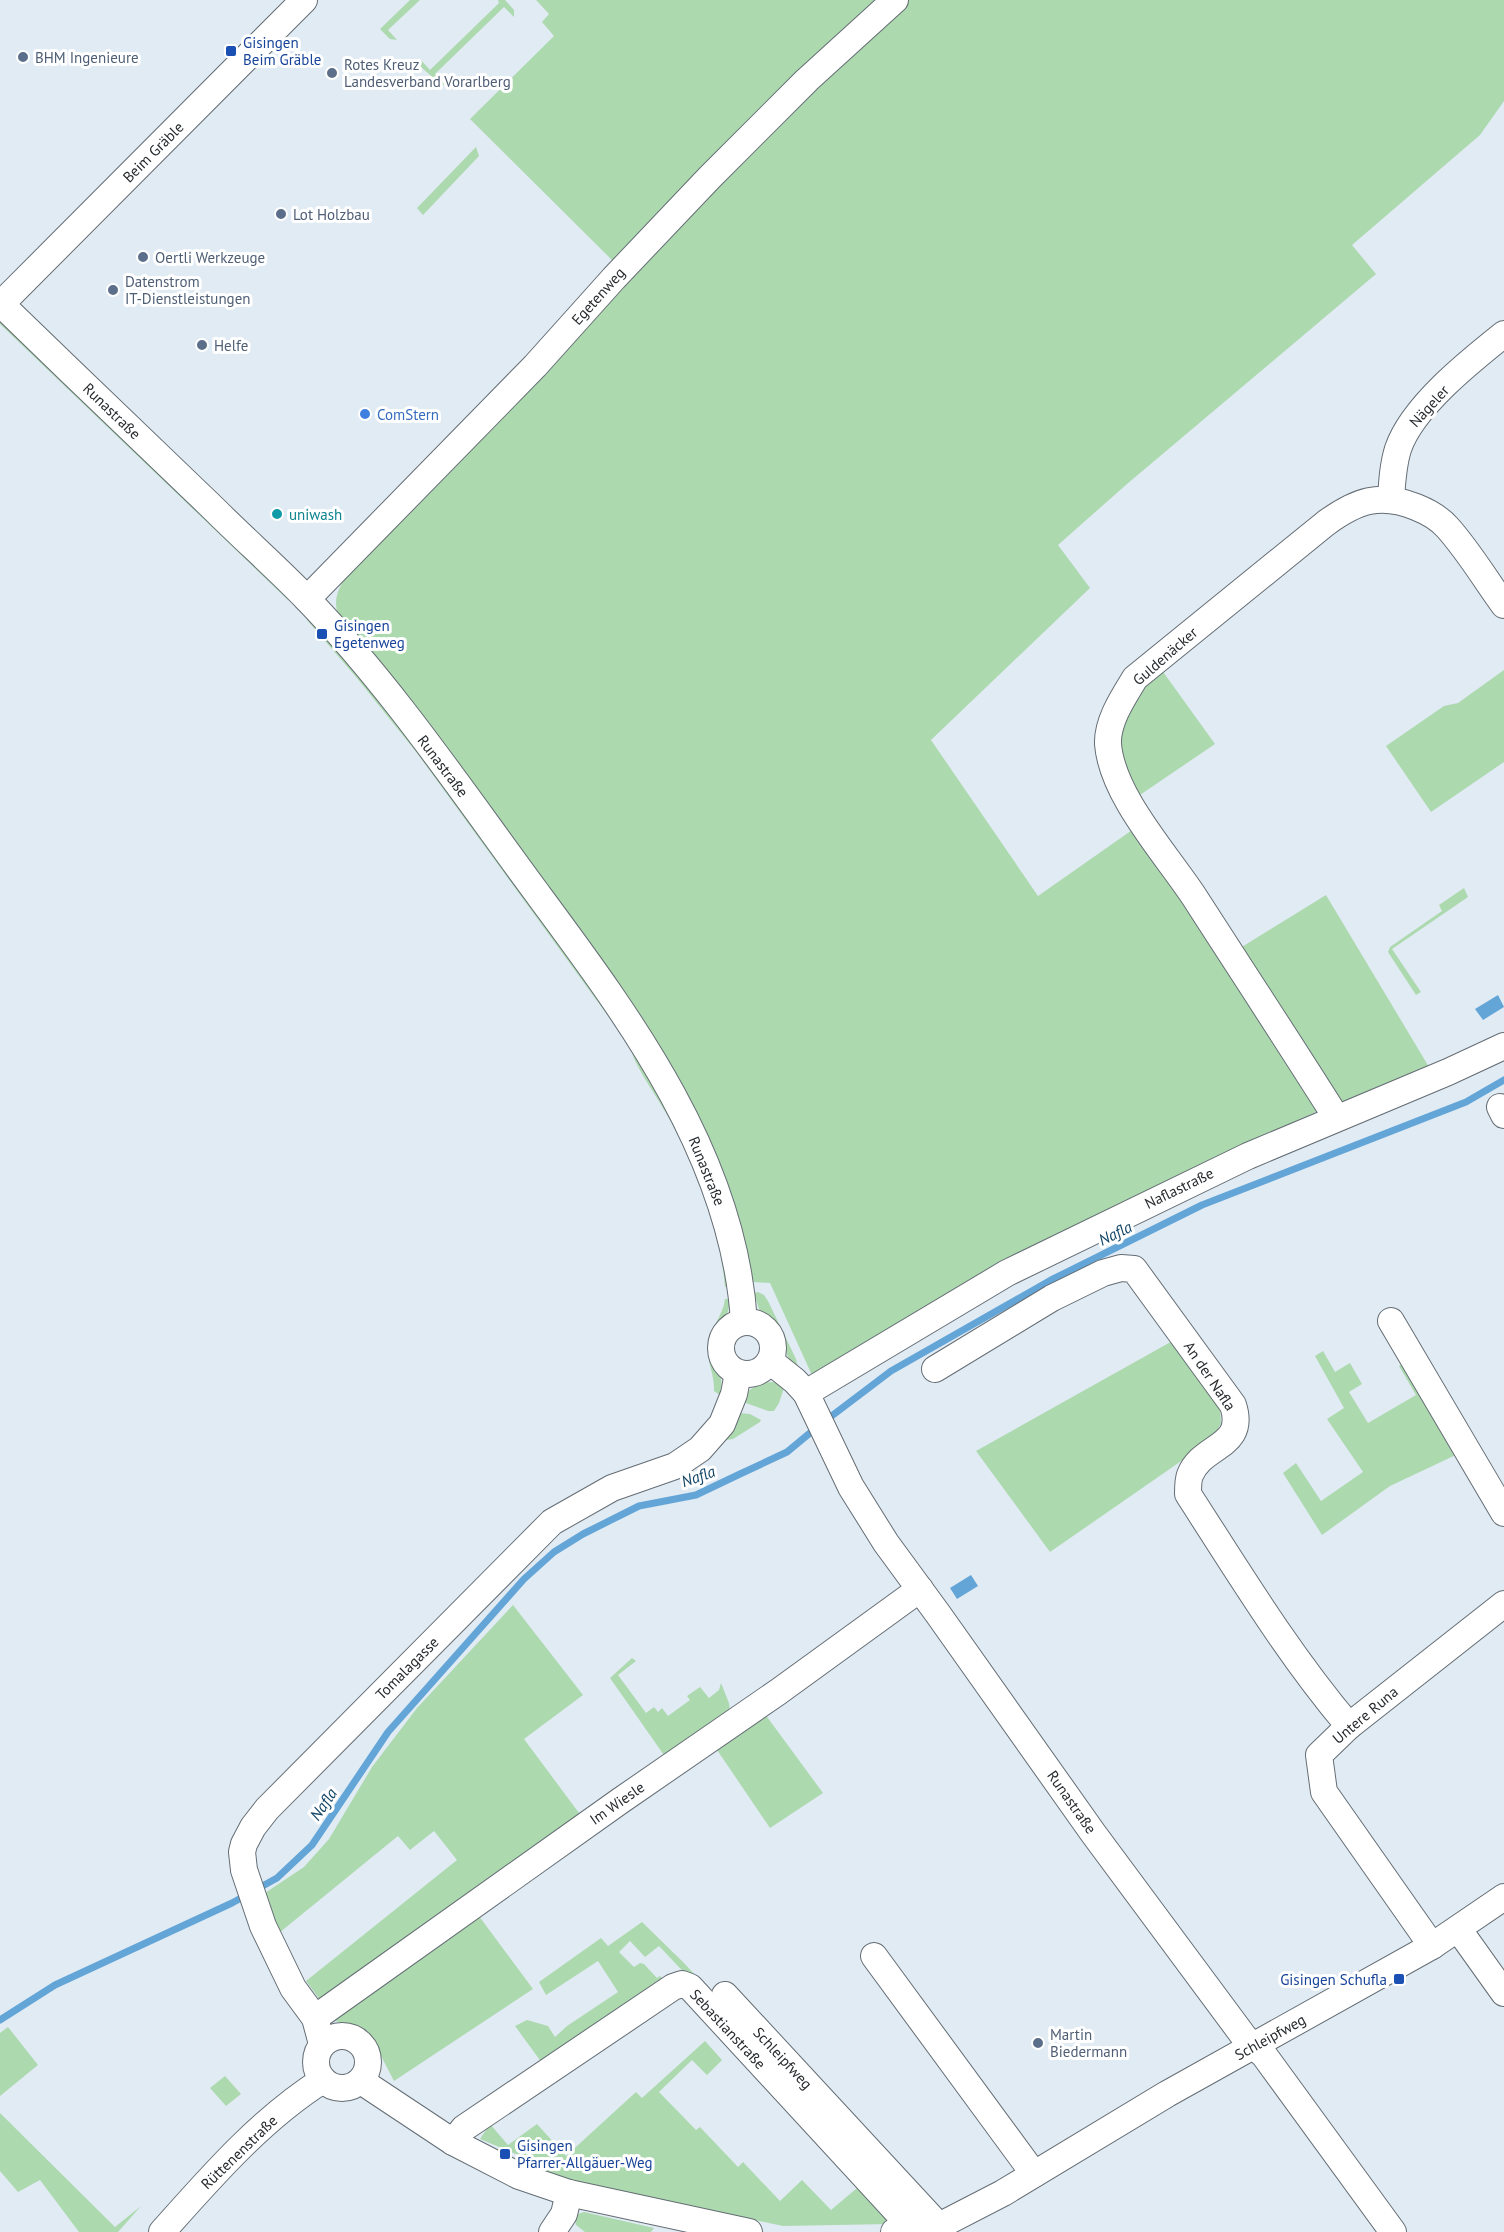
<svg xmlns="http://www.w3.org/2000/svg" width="1504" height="2232" font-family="'PT Sans',sans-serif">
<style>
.green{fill:#add9af}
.water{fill:#64a5d7}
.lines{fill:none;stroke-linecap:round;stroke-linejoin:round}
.stream{stroke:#64a5d7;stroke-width:7}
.minor-casing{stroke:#646d74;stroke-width:28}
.minor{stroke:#fff;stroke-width:26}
.transit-dot{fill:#1a4fb4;stroke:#fff;stroke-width:2}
.service-dot{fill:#5c6f8a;stroke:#fff;stroke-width:2}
.shop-dot{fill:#3f7fe0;stroke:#fff;stroke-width:2}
.culture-dot{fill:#0f9aa8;stroke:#fff;stroke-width:2}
.labels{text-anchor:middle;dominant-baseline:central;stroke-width:6;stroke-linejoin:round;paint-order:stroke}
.transit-label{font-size:15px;fill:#164399;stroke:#fff;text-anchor:start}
.service-label{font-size:15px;fill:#4e5e75;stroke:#fff;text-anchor:start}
.street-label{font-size:15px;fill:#272b2e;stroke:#fff}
.shop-label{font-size:15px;fill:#366cbe;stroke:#fff;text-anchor:start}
.culture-label{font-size:15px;fill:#0d838f;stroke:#fff;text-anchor:start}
.water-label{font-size:16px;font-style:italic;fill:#134567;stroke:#fff}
</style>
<rect width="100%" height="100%" fill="#e1ebf4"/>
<g class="green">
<path d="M410,0H420L388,30L397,40L390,39L380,29Z"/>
<path d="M498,0H505L514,10V17L504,7L435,74L445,85L440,84L421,67V60L430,70L499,3Z"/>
<path d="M536,0H881L614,262L470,119L554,36L542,22L549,14Z"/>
<path d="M909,0H1504V101L1480,135L1352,245L1376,274L1127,484L1058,545L1090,588L931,740L1038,896L1135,828L1317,1108L1316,1112L1225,1152L1129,1200L815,1376L811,1373L770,1283L753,1282L746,1251L711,1147L340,620C332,602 337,590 347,575L436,487L810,90Z"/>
<path d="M476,147L479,156L423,215L417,208Z"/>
<path d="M0,319L288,597V600L0,324Z"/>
<path d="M308,619L313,622L387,710L528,899L616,1024V1027L417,753L356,677L307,620Z"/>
<path d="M1161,669L1215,744L1134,799L1122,775L1119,732L1125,708Z"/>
<path d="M1504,670V762L1431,812L1386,746L1444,706L1458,703Z"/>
<path d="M1464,888L1468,897L1392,949L1421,992L1416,995L1388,952L1390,947L1442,911L1439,905Z"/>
<path d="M1326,895L1429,1067L1341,1103L1237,950Z"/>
<path d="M632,1052L635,1053C679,1126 718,1201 730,1286L725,1287C720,1229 698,1171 670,1120C662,1104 634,1065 632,1052Z"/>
<path d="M758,1292L764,1295L768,1301L796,1359L798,1368L789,1360L777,1327L760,1312L754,1293Z"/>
<path d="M725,1299H729C731,1323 712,1327 712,1350C712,1369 726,1370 720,1395L714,1391C715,1375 706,1360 708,1344C710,1328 723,1316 725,1299Z"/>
<path d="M1176,1339L1220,1407L1221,1423L1213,1439L1050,1552L976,1451Z"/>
<path d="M1323,1351L1335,1372L1350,1363L1362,1384L1349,1392L1368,1423L1416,1395L1399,1366L1409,1360L1460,1453L1390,1486L1322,1535L1283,1473L1296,1463L1321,1501L1363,1472L1327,1419L1344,1408L1315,1356Z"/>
<path d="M772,1382L779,1383L784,1388L779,1403L774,1411H768L743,1402C746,1388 759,1383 772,1382Z"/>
<path d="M739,1413L750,1414L761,1420L760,1422L733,1439L726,1440L725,1439Z"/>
<path d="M513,1605L583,1695L524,1739L582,1817L320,2000L306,1981L457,1860L434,1831L410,1850L398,1836L279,1933L259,1897L304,1867L329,1839L372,1767L417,1708Z"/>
<path d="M632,1658L636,1661L618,1675L646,1713L654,1707L658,1712L662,1708L668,1716L690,1700L687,1696L700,1687L709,1698L719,1690L721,1683L729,1703L730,1711L666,1758L610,1678Z"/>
<path d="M762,1710L823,1793L770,1828L713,1744Z"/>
<path d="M476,1912L533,1989L394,2081L368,2031L332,2020Z"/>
<path d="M642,1922L683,1962L914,2208L910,2211L659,1946L645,1957L630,1941L619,1952L634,1967L640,1963L644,1964L657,1978L660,1976L666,1982L542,2063L515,2026L527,2020L548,2026L555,2037L567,2026L618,1992L598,1961L546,1995L539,1982L601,1938L608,1946Z"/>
<path d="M8,2027L38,2065L0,2096V2033Z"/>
<path d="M705,2041L722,2060L707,2075L692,2060L659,2092L696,2130L700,2127L738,2167L743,2162L780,2201L802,2180L831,2210L857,2188L891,2224L783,2226L564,2179L530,2167L528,2159L480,2139L490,2124L508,2145L537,2124L566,2156L636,2092L642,2098Z"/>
<path d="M225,2076L241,2094L226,2106L210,2088Z"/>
<path d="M0,2113L115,2227L141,2206L118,2232H79L40,2180L18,2192L0,2171Z"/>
<path d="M584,2212L654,2228L651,2232H585L576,2225L575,2220L578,2214Z"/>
</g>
<g class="water">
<path d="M1498,995L1504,1007L1483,1020L1475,1009Z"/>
<path d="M971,1575L978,1586L957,1599L950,1588Z"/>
</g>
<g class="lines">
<g class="stream">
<path d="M825,1421L891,1371L1051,1280L1202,1205L1466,1102L1504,1080"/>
<path d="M0,2020L55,1985L232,1903L277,1878L312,1845L388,1732L524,1579L554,1552L583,1534L639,1506L696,1495L740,1474L787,1452L816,1428"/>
</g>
<defs>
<g id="minor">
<path d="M0,303C71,372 142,440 214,509C244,539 277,568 306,598C393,688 463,793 537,893C631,1020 734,1158 744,1322"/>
<path d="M1,304L304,0"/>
<path d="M1391,499C1392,482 1393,465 1398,449C1412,407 1470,361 1504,334"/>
<path d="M307,599L535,366L614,278L710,177L807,80L895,0"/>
<path d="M1500,1107L1504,1115"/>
<path d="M1336,1117C1290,1044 1242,971 1195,898C1167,855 1112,796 1108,744C1107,721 1124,696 1135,678L1326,523C1356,501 1380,492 1416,507C1426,511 1439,518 1447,527C1468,550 1485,579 1504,605"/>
<path d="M1391,1321L1504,1513"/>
<circle cx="747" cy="1348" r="26"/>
<path d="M770,1361L795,1381L806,1393L851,1487L886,1543L938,1614L1093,1833L1245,2038L1264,2055L1393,2232"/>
<path d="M935,1369L1052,1298L1103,1273L1121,1268L1134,1269L1233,1405C1247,1448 1202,1444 1190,1475C1188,1480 1188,1488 1188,1494C1239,1573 1288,1654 1349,1726"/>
<path d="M806,1393L1007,1273L1248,1156L1448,1072L1504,1046"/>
<path d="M1459,1930L1504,1993"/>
<path d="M1432,1946L1324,1792L1319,1755L1349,1726L1504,1604"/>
<path d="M874,1956L1034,2174"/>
<path d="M725,1995L939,2226"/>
<path d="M315,2018L620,1801L778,1692L920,1589"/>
<circle cx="342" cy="2062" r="26"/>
<path d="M322,2044L315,2018L293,1988L263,1926L244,1870L242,1852L244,1844L253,1827L267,1809L552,1522L612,1488L675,1466L700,1449L722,1424L734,1394L738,1373"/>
<path d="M361,2081L453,2142L519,2176L569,2193L749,2232"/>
<path d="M453,2142L464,2128L673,1987L682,1984L690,1987L913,2229"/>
<path d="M162,2232C210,2178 261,2119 323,2080"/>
<path d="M552,2232L564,2214L569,2193"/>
<path d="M894,2232L939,2226L1003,2193L1167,2094L1432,1946L1504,1897"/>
</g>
</defs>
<use href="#minor" class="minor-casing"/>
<use href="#minor" class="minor"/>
</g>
<g class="transit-dot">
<rect x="225" y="45" width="12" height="12" rx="3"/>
<rect x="316" y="628" width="12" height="12" rx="3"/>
<rect x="1393" y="1973" width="12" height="12" rx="3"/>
<rect x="499" y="2148" width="12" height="12" rx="3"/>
</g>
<g class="service-dot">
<circle cx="23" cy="57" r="6"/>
<circle cx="332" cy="73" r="6"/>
<circle cx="281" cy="214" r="6"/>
<circle cx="143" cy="257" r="6"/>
<circle cx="113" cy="290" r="6"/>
<circle cx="202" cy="345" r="6"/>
<circle cx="1038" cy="2043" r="6"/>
</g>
<circle class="shop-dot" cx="365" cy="414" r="6"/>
<circle class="culture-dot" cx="277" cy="514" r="6"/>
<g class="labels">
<g class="transit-label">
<text x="243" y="42">Gisingen<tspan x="243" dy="17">Beim Gräble</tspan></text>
<text x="334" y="625">Gisingen<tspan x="334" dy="17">Egetenweg</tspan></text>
<text x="1387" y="1979" text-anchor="end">Gisingen Schufla</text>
<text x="517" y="2145">Gisingen<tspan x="517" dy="17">Pfarrer-Allgäuer-Weg</tspan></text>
</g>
<g class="service-label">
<text x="35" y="57">BHM Ingenieure</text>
<text x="344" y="64">Rotes Kreuz<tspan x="344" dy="17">Landesverband Vorarlberg</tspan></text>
<text x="293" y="214">Lot Holzbau</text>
<text x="155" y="257">Oertli Werkzeuge</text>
<text x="125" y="281">Datenstrom<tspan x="125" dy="17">IT-Dienstleistungen</tspan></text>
<text x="214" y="345">Helfe</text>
<text x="1050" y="2034">Martin<tspan x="1050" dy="17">Biedermann</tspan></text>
</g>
<g class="street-label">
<text transform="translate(153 152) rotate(-45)">Beim Gräble</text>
<text transform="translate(598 296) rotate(-48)">Egetenweg</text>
<text transform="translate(1429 406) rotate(-48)">Nägeler</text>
<text transform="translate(112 411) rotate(44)">Runastraße</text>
<text transform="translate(1165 656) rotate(-41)">Guldenäcker</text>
<text transform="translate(443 766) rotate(53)">Runastraße</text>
<text transform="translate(707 1171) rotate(68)">Runastraße</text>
<text transform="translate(1179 1188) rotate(-26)">Naflastraße</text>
<text transform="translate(1210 1376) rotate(56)">An der Nafla</text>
<text transform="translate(407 1668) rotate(-45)">Tomalagasse</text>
<text transform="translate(1365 1715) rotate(-40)">Untere Runa</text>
<text transform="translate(1072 1802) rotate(55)">Runastraße</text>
<text transform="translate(617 1803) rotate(-35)">Im Wiesle</text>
<text transform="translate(728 2029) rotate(47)">Sebastianstraße</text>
<text transform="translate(1270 2037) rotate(-29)">Schleipfweg</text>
<text transform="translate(783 2058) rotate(47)">Schleipfweg</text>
<text transform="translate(239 2152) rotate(-44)">Rüttenenstraße</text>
</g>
<g class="shop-label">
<text x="377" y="414">ComStern</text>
</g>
<g class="culture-label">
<text x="289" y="514">uniwash</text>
</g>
<g class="water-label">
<text transform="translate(1115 1233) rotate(-26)">Nafla</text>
<text transform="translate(698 1476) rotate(-20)">Nafla</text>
<text transform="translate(323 1804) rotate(-56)">Nafla</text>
</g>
</g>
</svg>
